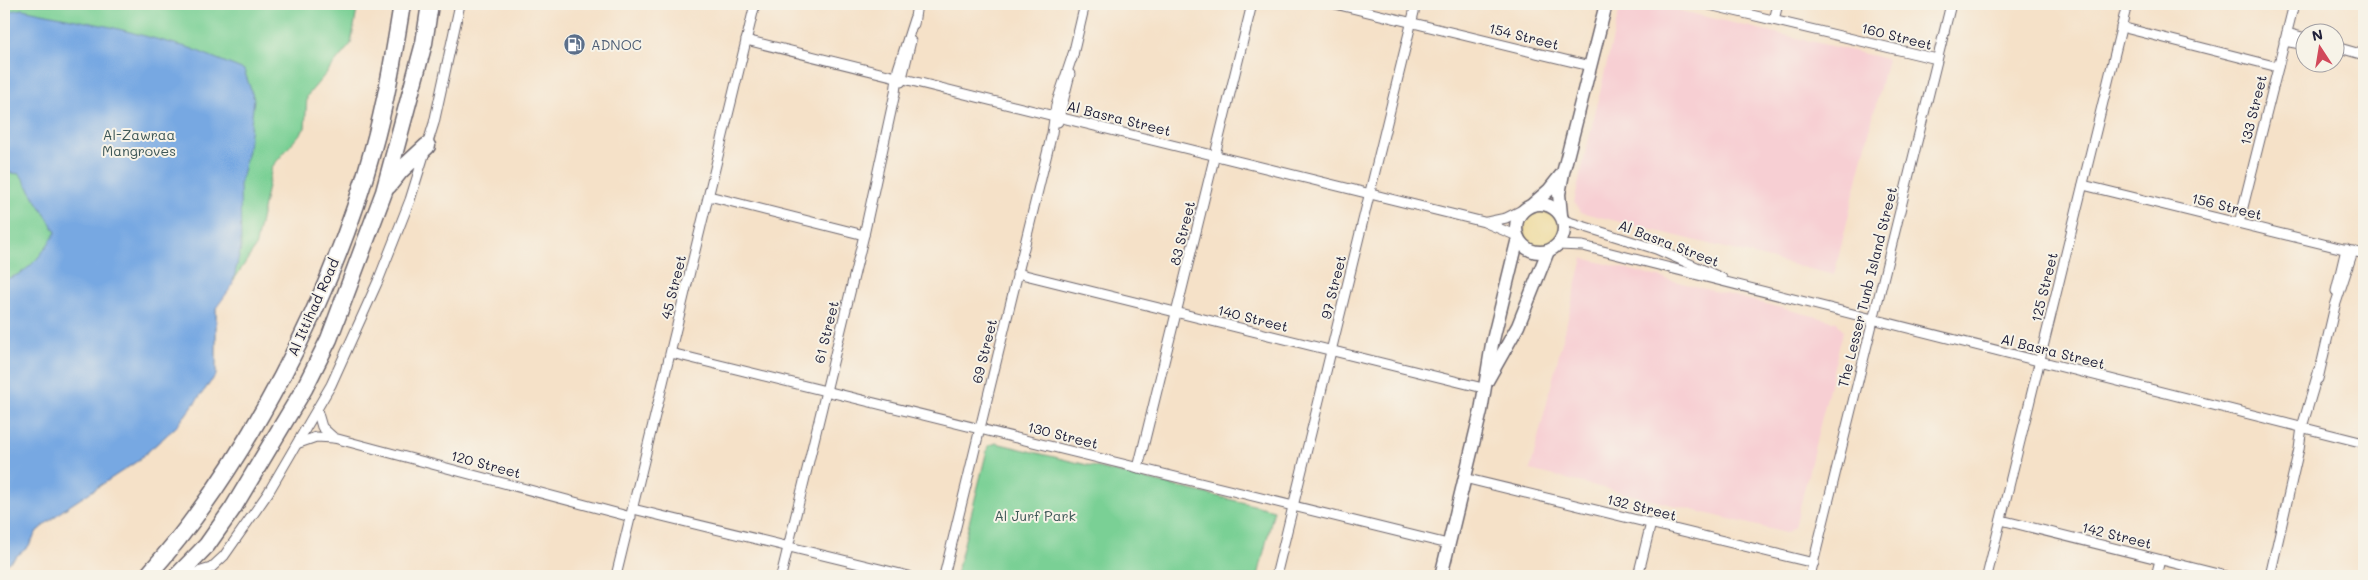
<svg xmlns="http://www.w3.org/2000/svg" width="2368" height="580" font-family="Mali,sans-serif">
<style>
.built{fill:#f7cfd3}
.green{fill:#7ad095;stroke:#4e7968}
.sand{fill:#eeda9e;stroke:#887e6c}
.water{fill:#77a8e2;stroke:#4c658e}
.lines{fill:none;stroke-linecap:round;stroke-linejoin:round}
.street-casing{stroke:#6c656c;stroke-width:11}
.secondary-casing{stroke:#6c656c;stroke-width:15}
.highway-casing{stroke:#6c656c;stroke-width:19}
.street{stroke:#fff;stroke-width:9}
.secondary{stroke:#fff;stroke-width:12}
.highway{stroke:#fff;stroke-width:16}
.labels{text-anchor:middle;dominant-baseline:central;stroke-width:4;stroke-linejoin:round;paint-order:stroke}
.street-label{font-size:14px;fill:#22223b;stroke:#f7f3e8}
.service-label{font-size:14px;fill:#4e5e75;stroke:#f7f3e8;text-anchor:start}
.park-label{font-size:14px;fill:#3c5656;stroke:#f7f3e8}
</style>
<rect width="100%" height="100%" fill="#f7f3e8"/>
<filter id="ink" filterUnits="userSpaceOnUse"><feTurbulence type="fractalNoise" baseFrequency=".02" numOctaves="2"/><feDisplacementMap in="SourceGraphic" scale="10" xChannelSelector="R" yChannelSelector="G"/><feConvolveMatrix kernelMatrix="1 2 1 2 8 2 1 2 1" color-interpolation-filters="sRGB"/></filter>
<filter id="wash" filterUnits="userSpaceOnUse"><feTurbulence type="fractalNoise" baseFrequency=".0096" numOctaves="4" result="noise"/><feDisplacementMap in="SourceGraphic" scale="20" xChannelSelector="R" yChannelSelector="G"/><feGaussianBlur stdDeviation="1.12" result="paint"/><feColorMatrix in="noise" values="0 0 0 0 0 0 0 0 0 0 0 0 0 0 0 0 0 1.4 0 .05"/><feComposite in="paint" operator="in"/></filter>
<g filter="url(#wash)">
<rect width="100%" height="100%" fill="#f5e1c8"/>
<g class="built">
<path d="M1626,4H1651L1887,59L1834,275L1580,212L1574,202L1620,7Z"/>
<path d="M1583,258L1837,322L1843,331L1795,527L1786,533L1530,470Z"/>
</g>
<g class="green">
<path d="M4,4H358L351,44L307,96L305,128L272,167L255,248L216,307V375L177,426L136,462L63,510L37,531L28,547L4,566Z"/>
<path d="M996,443L1274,510L1258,576H956L988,446Z"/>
</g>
<circle class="sand" cx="1542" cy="230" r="18"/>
<path class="water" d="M22,9L111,27L190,48L244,70L254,99L248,150L240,185L241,248L232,286L216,308V375L177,426L136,462L63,510L37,531L28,547L4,566V279C28,276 44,251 56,232L20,174L4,172V12Z"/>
</g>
<g filter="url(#ink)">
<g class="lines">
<defs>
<g id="street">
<path d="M1335,4L1590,66"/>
<path d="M1705,4L1937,59"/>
<path d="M1774,20L1778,4"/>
<path d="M914,24L917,4"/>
<path d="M2121,27L2278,67"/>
<path d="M2287,33L2306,38"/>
<path d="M746,40L1484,222L1517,236"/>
<path d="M2284,41L2306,45"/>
<path d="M2336,47L2364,55"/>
<path d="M1072,59L1085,4"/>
<path d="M901,82L911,41"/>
<path d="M1058,122L1070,74"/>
<path d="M2083,185L2364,254"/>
<path d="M709,196L864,235"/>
<path d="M1563,220L1656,249L1722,278"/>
<path d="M1487,222L1506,218L1524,209"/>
<path d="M2239,223L2294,4"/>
<path d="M1557,245L1583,246L2364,443"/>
<path d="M1017,273L1483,388"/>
<path d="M2336,291L2346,249"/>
<path d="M671,353L1448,544"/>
<path d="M2318,379L2335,306L2353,251"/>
<path d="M317,410L322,427L334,438"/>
<path d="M299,443L316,437L334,438L631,517"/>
<path d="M1138,468L1252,4"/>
<path d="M1464,478L1814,563"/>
<path d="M633,509L909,576"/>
<path d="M2001,520L2226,576"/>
<path d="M185,576L211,568L224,556L268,493L331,385L378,281L410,200L434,123L460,4"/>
<path d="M616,576L755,4"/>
<path d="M781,576L864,235L895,93L898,69L914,19"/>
<path d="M944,576L1052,133L1056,105L1073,54"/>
<path d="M1276,576L1416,4"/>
<path d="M1638,576L1651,523"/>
<path d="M1810,576L1951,4"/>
<path d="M1987,576L2127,4"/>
<path d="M2156,576L2160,560"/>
<path d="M2270,576L2299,449L2302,427L2318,373"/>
</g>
<g id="secondary">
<circle cx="1540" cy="228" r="24"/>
<path d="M1533,204L1549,190L1561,175"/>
<path d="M1561,215L1559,194L1563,173L1606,4"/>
<path d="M1487,381L1518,326L1548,251"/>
<path d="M1441,576L1481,411L1492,344L1518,238"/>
</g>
<g id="highway">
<path d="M388,186L400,171L427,146"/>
<path d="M147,576C246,466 333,295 372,152C386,103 394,54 402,4"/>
<path d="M177,576L207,545L233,508L304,389L329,339L384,192L424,43L430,4"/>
</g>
</defs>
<use href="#street" class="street-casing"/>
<use href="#secondary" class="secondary-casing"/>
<use href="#highway" class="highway-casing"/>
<use href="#street" class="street"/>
<use href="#secondary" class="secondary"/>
<use href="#highway" class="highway"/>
</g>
</g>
<defs>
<symbol id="fuel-disc" viewBox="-11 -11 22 22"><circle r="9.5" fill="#5c6f8a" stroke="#f7f3e8"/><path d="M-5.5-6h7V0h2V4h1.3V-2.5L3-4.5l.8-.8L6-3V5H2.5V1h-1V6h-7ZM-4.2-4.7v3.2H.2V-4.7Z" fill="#fff"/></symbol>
</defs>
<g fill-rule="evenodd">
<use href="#fuel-disc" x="562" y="32" width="25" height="25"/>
</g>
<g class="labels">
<g class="street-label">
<text transform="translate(1524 36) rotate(14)">154 Street</text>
<text transform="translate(1897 36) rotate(14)">160 Street</text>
<text transform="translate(2253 110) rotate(-76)">133 Street</text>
<text transform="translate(1119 118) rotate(14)">Al Basra Street</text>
<text transform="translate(2227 206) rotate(14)">156 Street</text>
<text transform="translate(1182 233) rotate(-76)">83 Street</text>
<text transform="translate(1669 243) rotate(21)">Al Basra Street</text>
<text transform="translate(673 287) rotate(-76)">45 Street</text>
<text transform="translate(1333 287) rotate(-76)">97 Street</text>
<text transform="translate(1867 287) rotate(-76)">The Lesser Tunb Island Street</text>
<text transform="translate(2044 287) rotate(-76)">125 Street</text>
<text transform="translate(313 307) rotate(-66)">Al Ittihad Road</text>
<text transform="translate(1253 318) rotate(14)">140 Street</text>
<text transform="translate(826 332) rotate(-76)">61 Street</text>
<text transform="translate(984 351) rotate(-76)">69 Street</text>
<text transform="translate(2053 351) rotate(14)">Al Basra Street</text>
<text transform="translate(1063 435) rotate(14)">130 Street</text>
<text transform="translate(486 464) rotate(15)">120 Street</text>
<text transform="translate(1642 507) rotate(14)">132 Street</text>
<text transform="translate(2117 535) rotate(14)">142 Street</text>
</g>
<g class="service-label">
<text x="591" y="44">ADNOC</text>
</g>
<g class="park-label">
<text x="139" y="134">Al-Zawraa<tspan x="139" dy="16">Mangroves</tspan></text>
<text x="1035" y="515">Al Jurf Park</text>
</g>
</g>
<rect width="2368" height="580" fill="none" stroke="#f7f3e8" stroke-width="20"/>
<g transform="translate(2320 48) rotate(348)"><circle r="24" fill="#f7f3e8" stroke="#a29fa3"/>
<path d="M0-4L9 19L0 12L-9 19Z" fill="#d1495b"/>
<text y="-8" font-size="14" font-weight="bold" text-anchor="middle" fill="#22223b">N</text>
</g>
</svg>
